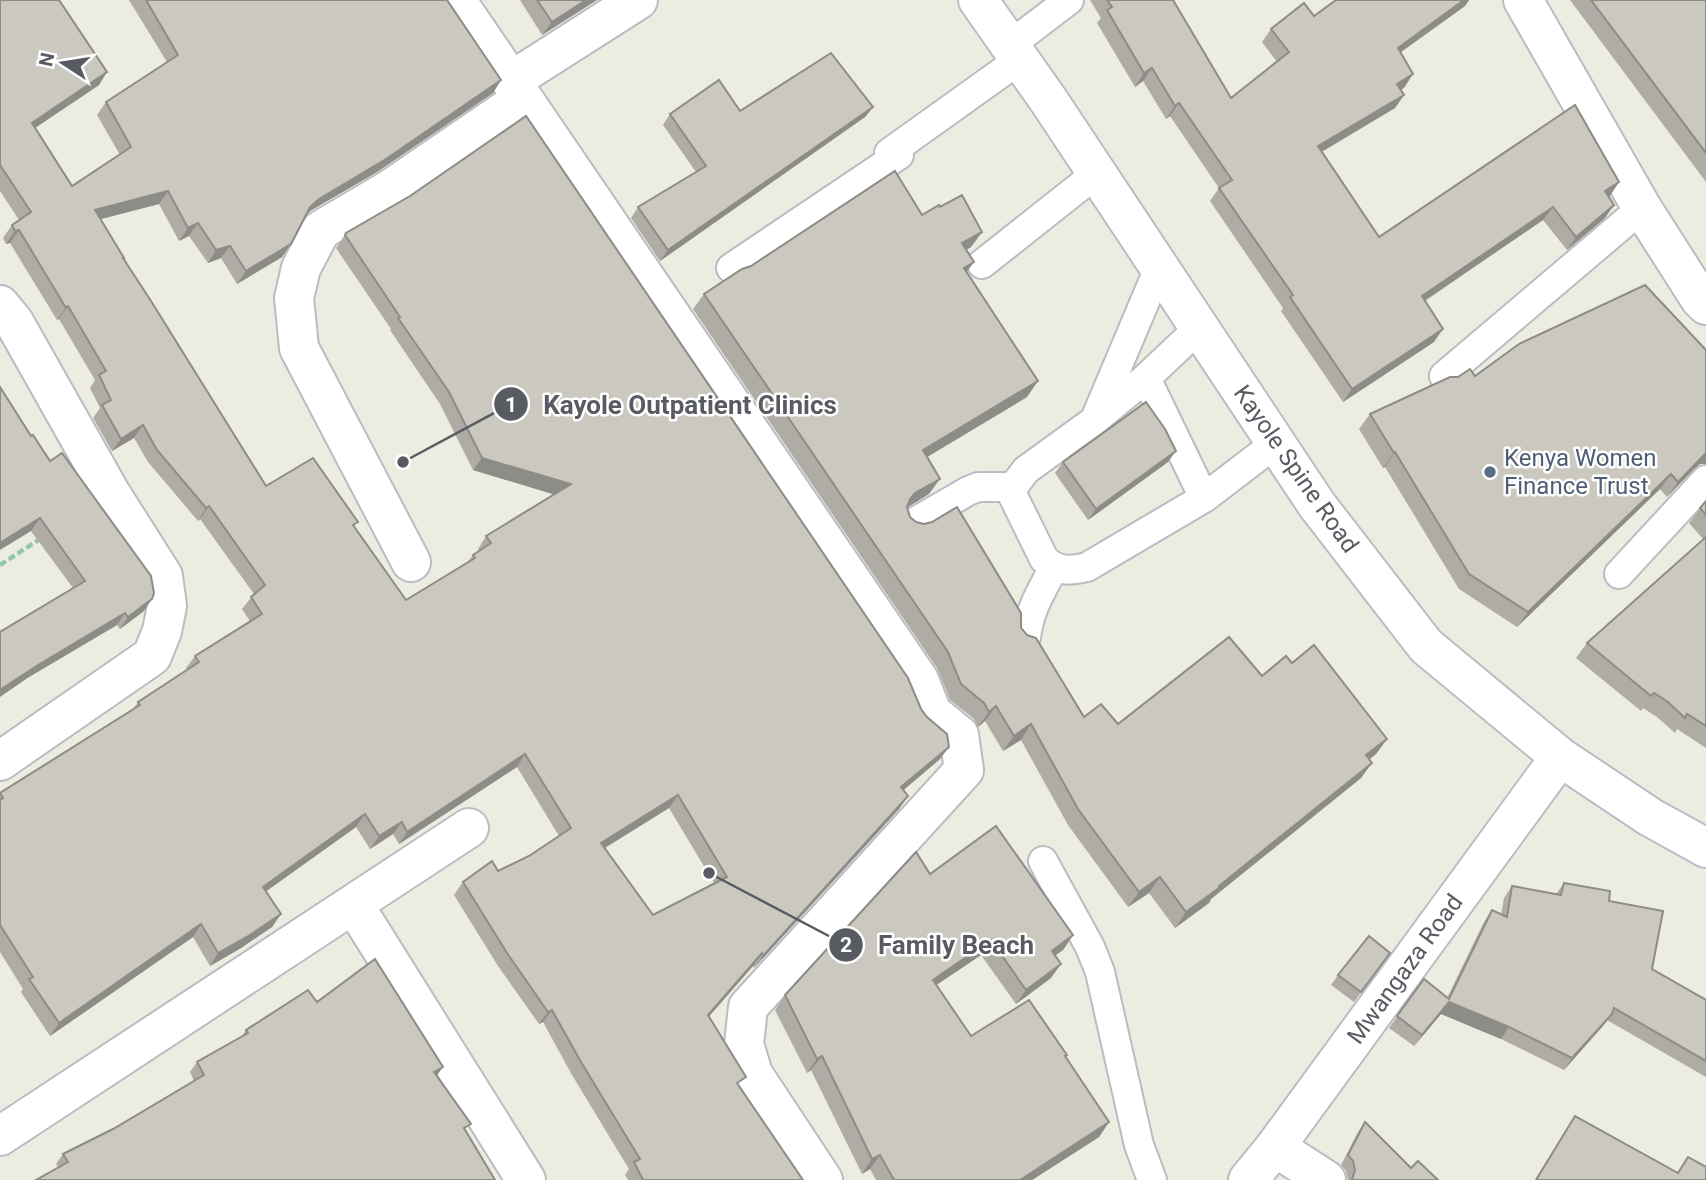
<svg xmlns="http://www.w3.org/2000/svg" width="1706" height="1180" font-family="Roboto,sans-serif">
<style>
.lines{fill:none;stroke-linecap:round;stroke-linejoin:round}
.service-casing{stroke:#bbbcc3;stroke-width:32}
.minor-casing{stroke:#bbbcc3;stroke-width:42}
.secondary-casing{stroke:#bbbdc5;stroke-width:42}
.path{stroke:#93c7aa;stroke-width:4.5;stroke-dasharray:7 3.5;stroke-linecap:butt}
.service{stroke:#fff;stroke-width:28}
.minor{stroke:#fff;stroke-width:38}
.secondary{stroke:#fff;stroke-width:38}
.wall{fill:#aeaca4;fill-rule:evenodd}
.shaded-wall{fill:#8d8c86}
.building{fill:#cac8bf;stroke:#8d8c86;stroke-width:2;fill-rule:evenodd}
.service-dot{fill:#5c6f8a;stroke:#fff;stroke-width:2.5}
.labels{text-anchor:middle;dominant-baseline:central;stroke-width:5;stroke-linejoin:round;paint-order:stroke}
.service-label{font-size:24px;fill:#4e5e75;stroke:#fff;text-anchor:start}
.street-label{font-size:24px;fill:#595b62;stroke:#fff}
.leader{fill:none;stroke:#595b62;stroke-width:2.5}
.callout-dot{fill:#595b62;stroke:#fff;stroke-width:2.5}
.mark-label{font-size:21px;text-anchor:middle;font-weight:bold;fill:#fff}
.callout-label{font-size:26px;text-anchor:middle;font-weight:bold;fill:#595b62;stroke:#fff;stroke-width:5;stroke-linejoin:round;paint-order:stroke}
</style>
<rect width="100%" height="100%" fill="#edece0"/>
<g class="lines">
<defs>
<g id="service">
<path d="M1010,45L1069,0"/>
<path d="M982,264L1097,173"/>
<path d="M731,268L899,155L889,153L1019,60"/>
<path d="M1200,327L1146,378L1095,420L1026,470L1013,487V496L1044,559C1057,572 1071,571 1087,567L1204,498L1276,443"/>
<path d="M1444,376L1642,208"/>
<path d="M1146,378L1204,498"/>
<path d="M1096,417L1159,268"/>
<path d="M913,523L968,491L978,487H1013"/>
<path d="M1619,574L1706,480"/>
<path d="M1026,637C1030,608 1041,592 1054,567"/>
<path d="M1043,861L1090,947L1100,972L1139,1145L1152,1180"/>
</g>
<g id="minor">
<path d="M456,0L919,680L932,713L959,735L964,770L748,1007L744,1044L753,1074L823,1180"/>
<path d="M1523,0L1642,208L1700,299L1706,305"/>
<path d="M511,81L638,0"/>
<path d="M0,305L14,322L111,494L163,576L167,606L162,631L152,656L0,761"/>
<path d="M411,562L299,348L294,298L301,268L321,230L389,190L522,99"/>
<path d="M354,905L526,1180"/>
<path d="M0,1136L469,828"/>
<path d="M1275,1147L1326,1180"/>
</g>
<g id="secondary">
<path d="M978,0L1049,101L1317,505L1426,646L1560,757L1650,817L1706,848"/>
<path d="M1248,1180L1275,1147L1560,757"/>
</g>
</defs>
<use href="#service" class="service-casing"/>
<use href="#minor" class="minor-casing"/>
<use href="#secondary" class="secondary-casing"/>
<path class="path" d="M0,565L43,537"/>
<use href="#service" class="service"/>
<use href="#minor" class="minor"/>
<use href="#secondary" class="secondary"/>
</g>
<g class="wall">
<path d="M0,0L99,85L35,128L72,186L120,155L97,115L106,102L167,62L129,0H447L501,80L493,93L377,172L310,211L307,215L291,244L282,257L237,284L221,258L208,263L189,236L179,241L159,204L100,219L124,258L123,259L266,486L354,527L406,600L467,563L473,555L479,551L478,549L486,536L554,494L473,470L440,404L390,330L391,329L336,248L346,233L940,759L903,790L908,796L899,809L754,968L753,966L708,1016L739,1086L803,1180H628L625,1175L629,1169L572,1075L543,1022L539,1024L498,966L454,895L463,882L498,871L529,856L559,836L517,767L399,844L393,834L370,849L356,827L266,891L281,914L272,927L241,948L210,966L193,937L50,1036L21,992L23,989L0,952V793L133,709L138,702L187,670L186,668L195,656L250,621L242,609L254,594L200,519L198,521L148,462L134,438L112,451L93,418L100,408L90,388L95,380L59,319L57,320L10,243L6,244L3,238L12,225L19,220L0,191ZM669,808L714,883L653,915L604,848Z"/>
<path d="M520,0H597L542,35Z"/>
<path d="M1090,0H1173L1231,98L1277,62L1262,42L1271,29L1314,16L1336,0H1469L1465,6L1400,53L1404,88L1400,89L1404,95L1395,108L1322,152L1379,237L1619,182L1608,196L1605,218L1567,250L1543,220L1425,301L1434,342L1343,402L1281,311L1283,308L1210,201L1219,188L1170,116L1166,119L1143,81L1135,87L1097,23L1101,18Z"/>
<path d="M1570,0H1706V182L1573,4Z"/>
<path d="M873,107L865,117L660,261L631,218L638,207L696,172L663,125L670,114Z"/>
<path d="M940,207L982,232L971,247L966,250V272L1027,397L927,457L929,494L907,507L910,517L1021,628L1084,717L1118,724L1262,676L1292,663L1387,739L1376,754L1369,760L1361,778L1211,899L1209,903L1175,928L1149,893L1128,907L1068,825L1021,740L1003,751L985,721L978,727L973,718L950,700L937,668L693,309L704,294L922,215Z"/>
<path d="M1706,350V464H1700L1694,469L1667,497L1660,489L1517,627L1459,589L1385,467L1383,468L1359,429L1370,414L1475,376Z"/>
<path d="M31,436L144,611L120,629L117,625L29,677L73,588L31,531Z"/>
<path d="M1063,462H1168L1088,520L1055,473Z"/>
<path d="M1706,501V748L1677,729L1675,733L1657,717L1643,708L1641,711L1576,658L1587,643L1703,539L1689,523Z"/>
<path d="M930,874L1073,935L1063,950L1055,955L1051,978L1016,1004L981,955L936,985L971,1036L1066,1057L1109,1122L1099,1137L1032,1180H876L870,1169L862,1174L811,1070L807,1073L775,1010L785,995Z"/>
<path d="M1564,883L1609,901L1652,969L1706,1000V1077L1607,1020L1564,1070L1501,1039L1441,1014L1414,1046L1389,1028L1424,979L1447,998L1484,922L1492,910L1501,915L1504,898L1512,886L1556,894Z"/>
<path d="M1390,953L1354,1002L1331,985L1338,975Z"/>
<path d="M317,1002L443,1067L58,1167L56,1164L63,1154L113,1129L194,1081L190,1072L197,1062L241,1037L246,1030Z"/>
<path d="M1575,1116L1678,1173L1688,1157L1706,1180H1535Z"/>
<path d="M1365,1122L1411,1168L1438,1180H1348L1346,1171L1341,1165L1358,1132Z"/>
</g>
<g class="shaded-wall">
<path d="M586,0H597L542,35L552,22Z"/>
<path d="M1464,0H1469L1465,6L1388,61L1398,48Z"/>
<path d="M1152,68L1143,81L1135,87L1144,73Z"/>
<path d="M107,72L99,85L23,136L32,123Z"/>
<path d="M1413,74L1404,88L1388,97L1397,84Z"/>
<path d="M501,80L493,93L377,172L310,211L302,220L310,207L319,199Z"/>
<path d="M1404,95L1395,108L1309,159L1318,146Z"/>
<path d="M1179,103L1170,116L1166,119L1175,106Z"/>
<path d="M873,107L865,117L660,261L668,250Z"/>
<path d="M1619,182L1610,196L1595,204L1605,191Z"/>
<path d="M168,191L159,204L86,223L95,210Z"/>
<path d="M1614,205L1605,218L1567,250L1576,237Z"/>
<path d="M1553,207L1543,220L1412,309L1422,296Z"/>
<path d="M198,223L189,236L179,241L188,228Z"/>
<path d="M19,230L10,243L6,244L15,231Z"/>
<path d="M982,232L971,247L951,258L962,243Z"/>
<path d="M291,244L282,257L237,284L246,271Z"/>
<path d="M230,246L221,258L208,263L216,250Z"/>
<path d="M974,262L963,277L964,268Z"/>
<path d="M68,306L59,319L57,320L66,308Z"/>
<path d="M1443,329L1434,342L1343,402L1352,389Z"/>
<path d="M1038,381L1027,397L912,466L923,450Z"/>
<path d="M143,425L134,438L112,451L121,439Z"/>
<path d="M1176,451L1168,462L1088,520L1096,509Z"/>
<path d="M1395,452L1385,467L1383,468L1394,453Z"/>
<path d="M1706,453V464H1700L1694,469L1667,497L1678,482Z"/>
<path d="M482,458L571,484L562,497L473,470Z"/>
<path d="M1671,474L1660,489L1517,627L1528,612Z"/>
<path d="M940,479L929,494L905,509L910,499L915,493Z"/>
<path d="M209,506L200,519L198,521L206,508Z"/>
<path d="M40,518L31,531L0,550V543Z"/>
<path d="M152,599L144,611L120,629L128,617Z"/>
<path d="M125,613L117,625L29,677L0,697V690L38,665Z"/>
<path d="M996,706L985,721L978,727L989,712Z"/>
<path d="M1031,724L1021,740L1003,751L1014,736Z"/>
<path d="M1387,739L1376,754L1355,771L1366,755Z"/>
<path d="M949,747L940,759L892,800L901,787Z"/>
<path d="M525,754L517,767L399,844L407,832Z"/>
<path d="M1372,763L1361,778L1211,899L1209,903L1175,928L1186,912Z"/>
<path d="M678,795L669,808L592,856L601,843Z"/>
<path d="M908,796L899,809L754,968L763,956Z"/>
<path d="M365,814L356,827L254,900L263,887Z"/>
<path d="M402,822L393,834L370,849L379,836Z"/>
<path d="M1160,877L1149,893L1128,907L1139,892Z"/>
<path d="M281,914L272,927L241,948L210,966L218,953Z"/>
<path d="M201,924L193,937L50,1036L59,1023Z"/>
<path d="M1073,935L1063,950L1042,965L1052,951Z"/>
<path d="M991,940L981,955L923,994L933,980Z"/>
<path d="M762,953L753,966L699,1028L708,1015Z"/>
<path d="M1061,964L1051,978L1016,1004L1026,990Z"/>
<path d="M1449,1002L1509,1027L1501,1039L1441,1014L1414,1046L1422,1035Z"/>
<path d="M552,1010L543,1022L539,1024L548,1012Z"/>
<path d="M1612,1014L1603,1026L1564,1070L1572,1058Z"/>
<path d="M822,1056L811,1070L807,1073L817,1059Z"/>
<path d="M443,1067L436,1077L434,1072Z"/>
<path d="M1109,1122L1099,1137L1032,1180H1020Z"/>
<path d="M880,1155L870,1169L862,1174L872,1159Z"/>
</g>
<g class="building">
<path d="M0,0H59L107,72L32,123L72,186L131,147L106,102L178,55L146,0H447L501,80L386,159L319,199L310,207L291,244L246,271L230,246L216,250L198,223L188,228L168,191L95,210L124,258H123L151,301L266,486L313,458L358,522L353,525L406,600L475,558L473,555L491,543L486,536L571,484L482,458L449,392L398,318L400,317L345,235L346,233L410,196L526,116L908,678L921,709L927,717L947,734L949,747L901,787L908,796L763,956L762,953L708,1015L746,1077L737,1083L803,1180H643L634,1162L640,1159L581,1062L552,1010L548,1012L507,953L463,882L492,861L498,871L529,856L571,828L525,754L407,832L402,822L379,836L365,814L263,887L281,914L250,935L218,953L201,924L59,1023L29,979L33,977L0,925V800L3,798L0,793L140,705L138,702L199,662L195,656L262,614L251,597L265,585L209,506L206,508L157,450L143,425L121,439L102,405L111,400L99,375L106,371L68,306L66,308L19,230L15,231L12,225L31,212L0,165ZM678,795L727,877L653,915L601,843Z"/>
<path d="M537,0H586L552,22Z"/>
<path d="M1107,0H1173L1231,98L1289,52L1271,29L1304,3L1314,16L1336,0H1464L1398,48L1413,74L1397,84L1404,95L1318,146L1379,237L1575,105L1619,182L1605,191L1614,205L1576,237L1553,207L1422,296L1443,329L1352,389L1290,297L1293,295L1219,188L1232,180L1179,103L1175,106L1152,68L1144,73L1107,10L1112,7Z"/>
<path d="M1591,0H1706V153Z"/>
<path d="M831,53L873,107L668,250L638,207L706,166L670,114L719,80L740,111Z"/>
<path d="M895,171L922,215L939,205L940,207L962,195L982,232L962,243L974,262L964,268L1038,381L923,450L940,479L915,493L910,499L907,507L910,517L916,522L924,524L932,522L957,507L1021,613V628L1027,635L1036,638L1084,717L1101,704L1118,724L1229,637L1262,676L1286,656L1292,663L1314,645L1387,739L1366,755L1372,763L1219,886V888L1186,912L1160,877L1139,892L1078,809L1031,724L1014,736L996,706L989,712L984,703L961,684L948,652L704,294L742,269L751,266Z"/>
<path d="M1645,285L1706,350V453L1678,482L1671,474L1528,612L1469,574L1395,452L1394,453L1370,414L1450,377H1458L1470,369L1475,376L1519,344Z"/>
<path d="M0,387L31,436L33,435L50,461L62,453L151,576L154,593L152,599L128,617L125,613L38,665L0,690V632L85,581L40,518L0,543Z"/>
<path d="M1146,402L1165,429L1176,451L1096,509L1063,462Z"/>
<path d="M1706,501V515L1700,508Z"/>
<path d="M1706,537V726L1687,714L1685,718L1668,702L1654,693L1651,696L1587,643Z"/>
<path d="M996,826L1073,935L1052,951L1061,964L1026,990L991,940L933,980L971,1036L1029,1000L1067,1055L1065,1056L1109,1122L1020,1180H894L880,1155L872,1159L822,1056L817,1059L785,995L916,852L930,874Z"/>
<path d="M1564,883L1610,891L1609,901L1663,911L1652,969L1706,1000V1061L1614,1008L1612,1014L1572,1058L1509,1027L1449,1002L1422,1035L1397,1016L1424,979L1449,999L1492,910L1507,917L1512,886L1561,895Z"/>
<path d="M1369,936L1390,953L1361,992L1338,975Z"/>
<path d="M375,959L443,1067L434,1072L471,1124L464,1128L495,1180H36L68,1162L63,1154L113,1129L204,1075L197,1062L248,1033L246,1030L308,990L317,1002Z"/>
<path d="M1575,1116L1678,1173L1688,1157L1706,1167V1180H1536Z"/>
<path d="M1365,1122L1411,1168L1418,1161L1438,1180H1352L1355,1170L1353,1161L1348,1155Z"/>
</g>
<circle class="service-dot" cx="1490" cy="472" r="7"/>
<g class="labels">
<g class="service-label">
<text x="1504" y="458">Kenya Women<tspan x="1504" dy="28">Finance Trust</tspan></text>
</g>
<g class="street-label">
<text transform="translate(1296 469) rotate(55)">Kayole Spine Road</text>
<text transform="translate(1405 969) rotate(-54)">Mwangaza Road</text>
</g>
</g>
<path class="leader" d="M403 462L511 404M709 873L846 945"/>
<g class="callout-dot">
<circle cx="403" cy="462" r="7"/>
<circle cx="709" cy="873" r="7"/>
<circle cx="511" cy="404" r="18"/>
<circle cx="846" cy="945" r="18"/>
</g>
<g class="mark-label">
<text x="511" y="412">1</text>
<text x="846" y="952">2</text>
</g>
<g class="callout-label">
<text x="690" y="414">Kayole Outpatient Clinics</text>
<text x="956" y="954">Family Beach</text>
</g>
<g transform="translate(63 63) rotate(282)" stroke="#ffffff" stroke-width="5" paint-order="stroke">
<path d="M0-5L12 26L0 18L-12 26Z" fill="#595b62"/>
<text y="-10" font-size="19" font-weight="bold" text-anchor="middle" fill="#595b62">N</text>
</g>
</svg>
